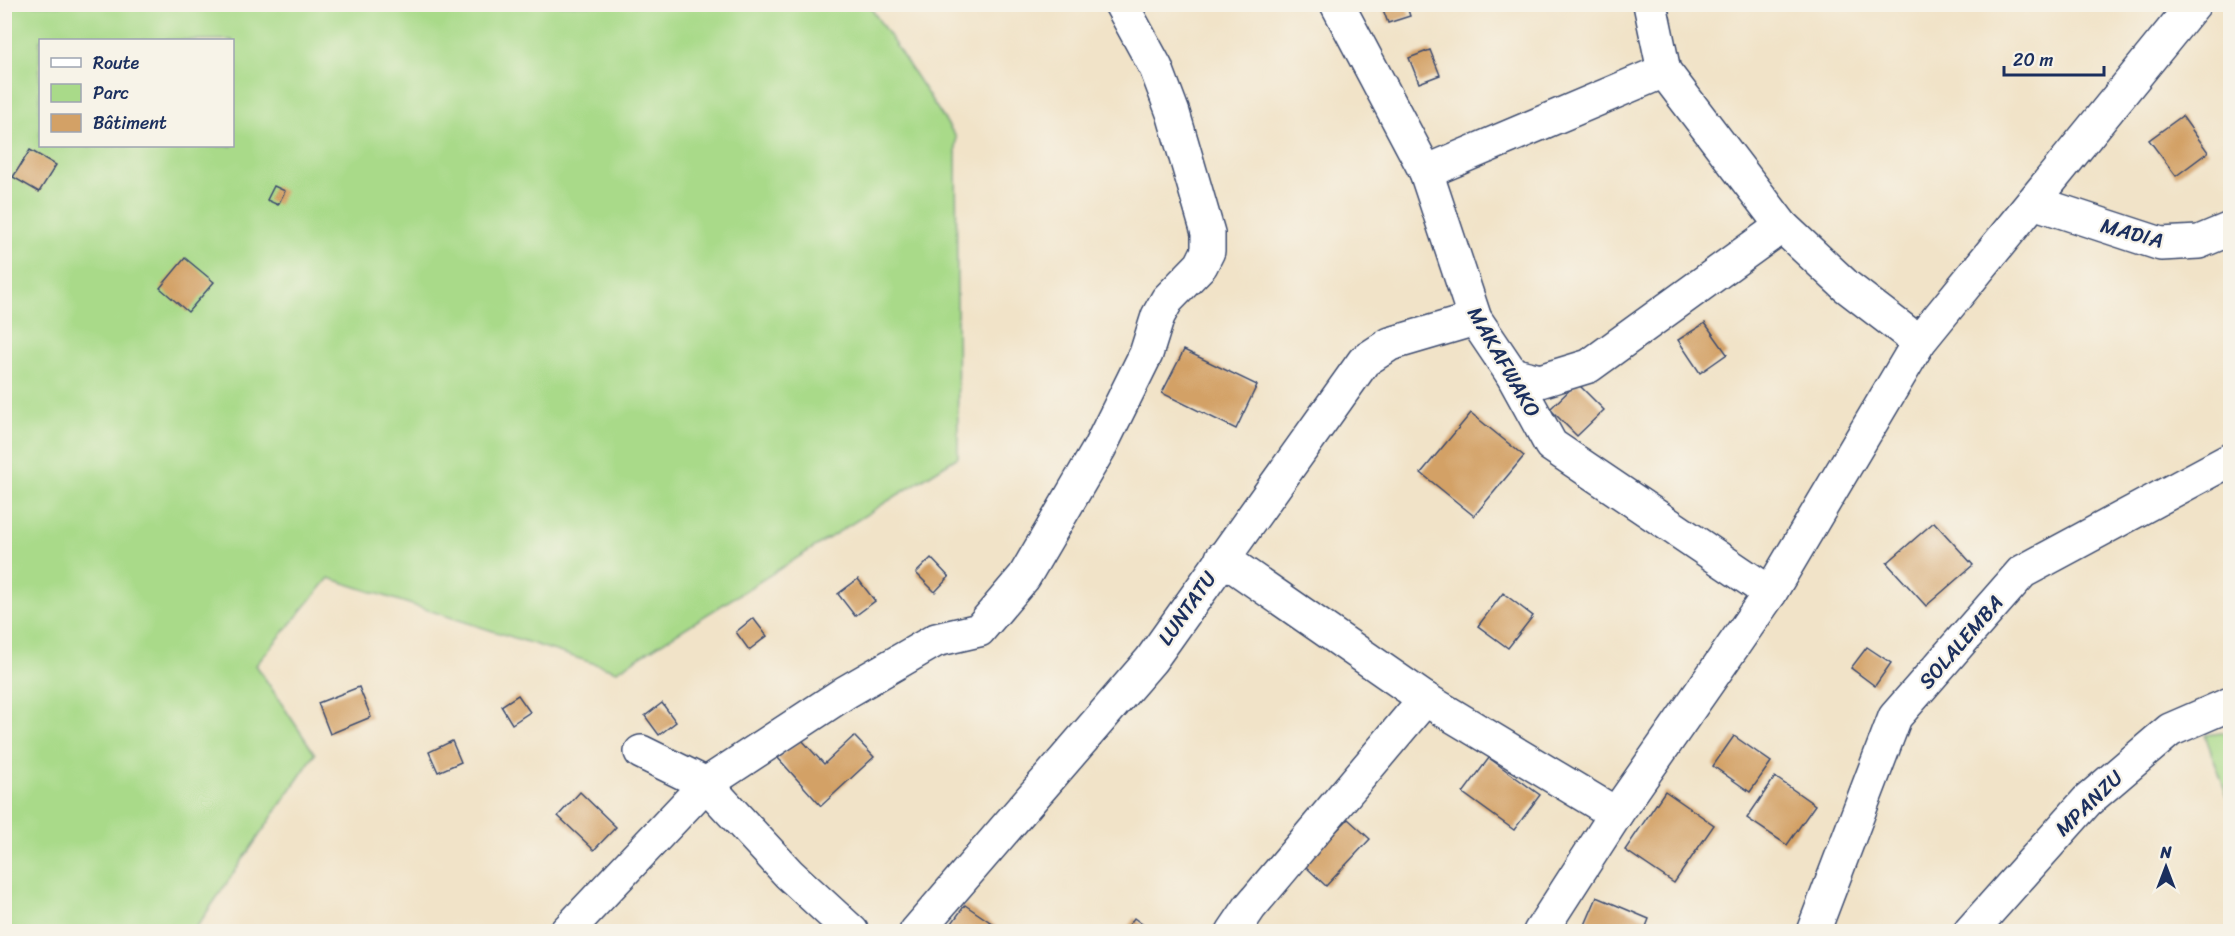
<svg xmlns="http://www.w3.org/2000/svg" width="2235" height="936" font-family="Sriracha,sans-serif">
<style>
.green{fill:#a9da89;stroke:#628474;stroke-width:1.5;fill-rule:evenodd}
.building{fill:#d3a166}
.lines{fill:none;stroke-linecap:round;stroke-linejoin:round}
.street-casing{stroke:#3b4a6e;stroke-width:36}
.street{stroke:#fff;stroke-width:33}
.labels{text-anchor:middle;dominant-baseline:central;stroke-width:4.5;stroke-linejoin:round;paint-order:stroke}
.street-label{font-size:21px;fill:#1b2f5e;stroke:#f7f3e8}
</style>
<rect width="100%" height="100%" fill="#f7f3e8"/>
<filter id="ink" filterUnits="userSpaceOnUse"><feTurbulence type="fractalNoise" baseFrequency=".0167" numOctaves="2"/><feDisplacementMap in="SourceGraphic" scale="12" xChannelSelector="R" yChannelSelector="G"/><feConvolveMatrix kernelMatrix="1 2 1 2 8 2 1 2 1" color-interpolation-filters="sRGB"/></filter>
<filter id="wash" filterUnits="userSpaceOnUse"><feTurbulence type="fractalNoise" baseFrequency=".008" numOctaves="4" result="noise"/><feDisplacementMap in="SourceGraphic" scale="24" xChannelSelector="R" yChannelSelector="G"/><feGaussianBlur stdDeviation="1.35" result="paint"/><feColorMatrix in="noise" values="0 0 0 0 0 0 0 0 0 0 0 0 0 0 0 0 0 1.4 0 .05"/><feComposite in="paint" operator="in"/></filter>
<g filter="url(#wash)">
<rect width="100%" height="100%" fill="#f1e3c8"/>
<g class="green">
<path d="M5,5H869L956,137L958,457L617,671L329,578L256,665L315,754L194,931L5,932ZM40,40H232V146H40Z"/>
<path d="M2230,732V804L2205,735Z"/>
</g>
<g id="blocks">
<g class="building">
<path d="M1381,4H1406L1410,16L1388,23Z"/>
<path d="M1430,50L1440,75L1419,83L1409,58Z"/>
<path d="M2182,116L2208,152L2176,176L2149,140Z"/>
<path d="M30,150L56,165L39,192L13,177Z"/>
<path d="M274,186L285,191L278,205L267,200Z"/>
<path d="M185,258L214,282L188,312L160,288Z"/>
<path d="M1705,323L1727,354L1700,373L1678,340Z"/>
<path d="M1184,350L1257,385L1236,429L1162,393Z"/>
<path d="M1577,383L1604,410L1577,436L1550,409Z"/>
<path d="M1471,413L1524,456L1474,516L1421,473Z"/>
<path d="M1934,522L1973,565L1926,606L1887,563Z"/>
<path d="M931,558L949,577L935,592L916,573Z"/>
<path d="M858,579L875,601L855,616L838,594Z"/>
<path d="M1503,593L1533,616L1508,648L1478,626Z"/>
<path d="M753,618L767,636L749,650L736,632Z"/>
<path d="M1867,647L1891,663L1875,686L1851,668Z"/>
<path d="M359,687L371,717L330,734L318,703Z"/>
<path d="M518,695L530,712L512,724L501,706Z"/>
<path d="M662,703L676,722L659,735L645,716Z"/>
<path d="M854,736L874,757L821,806L778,758L801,739L824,764Z"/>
<path d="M1734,736L1771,762L1750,792L1713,766Z"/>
<path d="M452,741L461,762L438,772L429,752Z"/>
<path d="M1489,758L1540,795L1514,830L1463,793Z"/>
<path d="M1775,777L1815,805L1787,845L1747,818Z"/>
<path d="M1665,791L1714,825L1674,883L1625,850Z"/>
<path d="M580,792L616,827L594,850L558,816Z"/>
<path d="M1348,819L1370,839L1326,886L1304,865Z"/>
<path d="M1597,897L1649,919L1644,932H1582Z"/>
<path d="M965,905L996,926L992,932L947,930Z"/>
<path d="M1134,918L1153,932H1124Z"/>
</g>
</g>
</g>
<g filter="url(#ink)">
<use href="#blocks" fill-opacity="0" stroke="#3b4a6e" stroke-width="1.5"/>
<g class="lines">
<defs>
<g id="street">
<path d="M1337,4L1426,172L1475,319L1512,374L1551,445L1770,593"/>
<path d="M1650,4L1664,71L1782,226L1846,286L1919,342"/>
<path d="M1426,172L1664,71"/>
<path d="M2033,202L2161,244L2199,242L2230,229"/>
<path d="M1512,374L1540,381L1589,366L1782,226"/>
<path d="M1222,558L1425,699L1616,814"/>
<path d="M641,752L706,784L789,874L852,932"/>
<path d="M566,932L706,784L846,692L936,640L979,630L1024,577L1099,449L1146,354L1158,316L1167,300L1201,265L1208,251V233L1173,113L1156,68L1121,4"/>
<path d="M916,932L1151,660L1364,361L1390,344L1475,319"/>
<path d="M1233,932L1250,907L1425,699"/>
<path d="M1540,932L1616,814L1770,593L1919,342L2194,4"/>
<path d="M1813,932L1895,717L1970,631L2022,572L2230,460"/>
<path d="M1970,932L2087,801L2170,730L2230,704"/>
</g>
</defs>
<use href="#street" class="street-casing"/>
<use href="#street" class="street"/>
</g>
</g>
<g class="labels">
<g class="street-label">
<text transform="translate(2132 233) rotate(15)">MADIA</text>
<text transform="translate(1504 362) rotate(60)">MAKAFWAKO</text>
<text transform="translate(1187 608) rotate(-55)">LUNTATU</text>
<text transform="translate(1961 642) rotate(-49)">SOLALEMBA</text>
<text transform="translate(2089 803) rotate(-44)">MPANZU</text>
</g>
</g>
<rect width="2235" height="936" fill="none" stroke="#f7f3e8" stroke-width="24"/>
<rect x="39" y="39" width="195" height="108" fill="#f7f3e8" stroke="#9fa5b1" stroke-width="1.5"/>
<rect x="51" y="58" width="30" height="9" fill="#ffffff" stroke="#9fa5b1" stroke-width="1.5"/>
<text x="93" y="69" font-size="18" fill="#1b2f5e">Route</text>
<rect x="51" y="84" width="30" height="18" fill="#a9da89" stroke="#9fa5b1" stroke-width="1.5"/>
<text x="93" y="99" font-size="18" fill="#1b2f5e">Parc</text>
<rect x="51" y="114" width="30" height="18" fill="#d3a166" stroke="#9fa5b1" stroke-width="1.5"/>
<text x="93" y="129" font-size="18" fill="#1b2f5e">Bâtiment</text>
<g transform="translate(2166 867)" stroke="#f7f3e8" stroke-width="4.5" paint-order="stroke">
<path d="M0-4.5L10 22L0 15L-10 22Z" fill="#1b2f5e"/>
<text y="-9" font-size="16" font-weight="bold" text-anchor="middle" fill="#1b2f5e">N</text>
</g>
<path d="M2004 66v9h100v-9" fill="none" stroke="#1b2f5e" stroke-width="3"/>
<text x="2013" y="66" font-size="18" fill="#1b2f5e" stroke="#f7f3e8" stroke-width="4.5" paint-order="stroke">20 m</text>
</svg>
